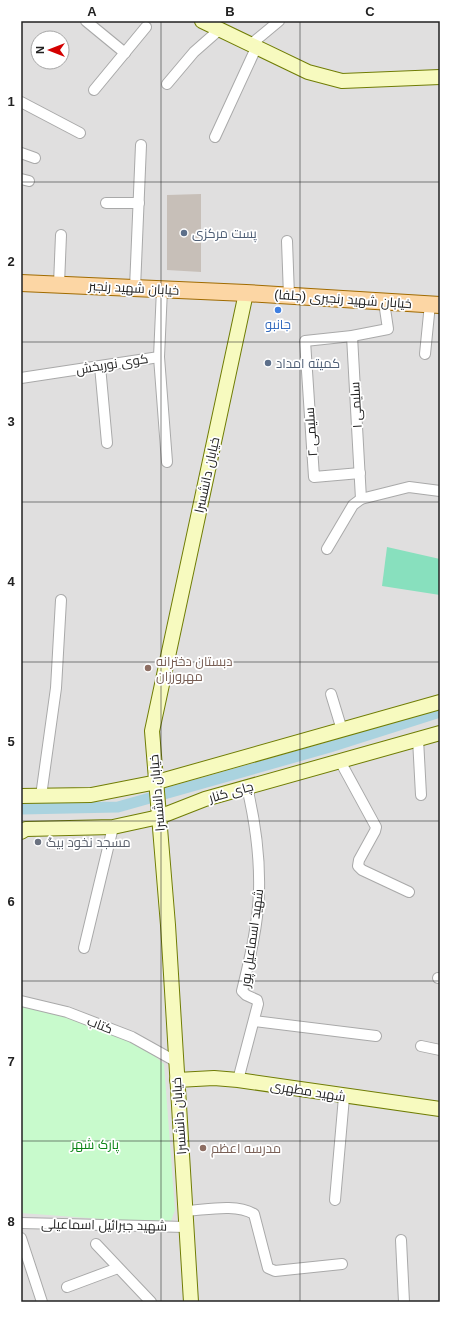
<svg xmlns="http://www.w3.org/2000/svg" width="461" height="1323" font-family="Helvetica,Cairo,sans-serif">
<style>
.residential{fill:#e0dfdf;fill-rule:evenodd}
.park{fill:#c8facc}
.pitch{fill:#88e0be}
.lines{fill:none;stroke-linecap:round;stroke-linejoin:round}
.canal{stroke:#aad3df;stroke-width:11}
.building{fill:#c7bfb8}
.street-casing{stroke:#a9a9a9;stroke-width:12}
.secondary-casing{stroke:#707d05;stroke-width:16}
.primary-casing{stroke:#a06b00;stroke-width:18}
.street{stroke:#fff;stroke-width:10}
.secondary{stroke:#f7fabf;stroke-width:14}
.primary{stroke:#fcd6a4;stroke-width:16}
.grid{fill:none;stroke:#222;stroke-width:1;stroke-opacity:0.55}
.service-dot{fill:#5c6f8a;stroke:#fff;stroke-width:1.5}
.shop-dot{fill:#3f7fe0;stroke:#fff;stroke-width:1.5}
.education-dot{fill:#8d6e63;stroke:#fff;stroke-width:1.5}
.worship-dot{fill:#6b7280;stroke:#fff;stroke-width:1.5}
.labels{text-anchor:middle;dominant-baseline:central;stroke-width:3.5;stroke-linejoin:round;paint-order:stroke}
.service-label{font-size:13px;fill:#4e5e75;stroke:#fff;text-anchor:start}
.street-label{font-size:13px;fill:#222;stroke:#fff}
.shop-label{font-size:13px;fill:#366cbe;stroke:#fff}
.education-label{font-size:13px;fill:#785e54;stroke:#fff;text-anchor:start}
.worship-label{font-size:13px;fill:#5b616d;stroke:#fff;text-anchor:start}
.park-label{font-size:13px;fill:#0c8416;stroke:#fff}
.neatline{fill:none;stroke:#222;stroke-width:1.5}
.grid-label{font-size:13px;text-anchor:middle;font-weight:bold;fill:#222}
</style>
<rect width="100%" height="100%" fill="#f2efe9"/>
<path class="residential" d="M21,21H440V1302H21ZM38,38H62V62H38Z"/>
<path class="park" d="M21,1003L132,1037L164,1064L175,1210L170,1224L21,1213Z"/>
<path class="pitch" d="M387,547L440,559V595L382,586Z"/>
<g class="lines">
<path class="canal" d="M21,809L118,807L330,747L440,712"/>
</g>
<path class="building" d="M201,194V272L167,270V195Z"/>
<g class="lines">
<defs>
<g id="street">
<path d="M86,21L125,53"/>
<path d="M250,45L279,21"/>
<path d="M167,84L194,52L219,30"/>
<path d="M94,90L146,27"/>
<path d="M21,102L80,133"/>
<path d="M215,137L256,48"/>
<path d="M21,153L35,158"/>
<path d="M21,179L29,181"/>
<path d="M106,203H139"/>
<path d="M287,241L289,296"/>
<path d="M59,284L61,235"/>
<path d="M135,288L141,145"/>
<path d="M352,336L361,499"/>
<path d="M425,354L430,304"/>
<path d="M159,357L167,462"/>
<path d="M100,366L107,443"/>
<path d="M21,378L159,357L162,289"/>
<path d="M360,473L314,477L305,341L352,336L388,329L384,302"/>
<path d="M327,549L353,505L361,499L409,487L440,491"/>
<path d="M331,694L342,730"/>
<path d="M418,739L421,795"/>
<path d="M340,761L376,827L375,831L359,860L358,866L362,870L409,892"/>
<path d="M41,796L56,688L61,600"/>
<path d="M84,948L113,827"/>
<path d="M438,978H440"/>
<path d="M21,1001L67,1012L132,1037L175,1061"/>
<path d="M254,1021L376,1036"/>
<path d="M421,1046L440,1050"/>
<path d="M238,1080L258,1004L257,1000L246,995L242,991C250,958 258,925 259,891C260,856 255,821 247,787"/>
<path d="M335,1200L344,1097"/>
<path d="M185,1211C206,1210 235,1203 254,1214L268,1268L275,1271L342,1264"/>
<path d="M21,1223L186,1227"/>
<path d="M21,1238L42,1302"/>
<path d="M401,1240L404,1302"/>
<path d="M96,1244L151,1302"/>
<path d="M67,1287L118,1268"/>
</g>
<g id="secondary">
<path d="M202,21L308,72L342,81L440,77"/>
<path d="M21,796L91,795L157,782L440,702"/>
<path d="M21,832L26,829L113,827L159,817L205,799L440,733"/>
<path d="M177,1080L214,1078L238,1080L440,1109"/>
<path d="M191,1302L168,925L152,731L246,293"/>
</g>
<path id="primary" d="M21,283L246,293L440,305"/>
</defs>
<use href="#street" class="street-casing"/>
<use href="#secondary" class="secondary-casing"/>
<use href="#primary" class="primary-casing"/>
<use href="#street" class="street"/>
<use href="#secondary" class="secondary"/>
<use href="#primary" class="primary"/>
</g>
<path class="grid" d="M161,21V1302M300,21V1302M21,182H440M21,342H440M21,502H440M21,662H440M21,821H440M21,981H440M21,1141H440"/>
<g class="service-dot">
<circle cx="184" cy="233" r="4"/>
<circle cx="268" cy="363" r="4"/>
</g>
<circle class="shop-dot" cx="278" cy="310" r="4"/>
<g class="education-dot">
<circle cx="148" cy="668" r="4"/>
<circle cx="203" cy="1148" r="4"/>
</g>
<circle class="worship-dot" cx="38" cy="842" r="4"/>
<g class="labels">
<g class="service-label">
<text x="192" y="233">پست مرکزی</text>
<text x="276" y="363">کمیته امداد</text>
</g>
<g class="street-label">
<text transform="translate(134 288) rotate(3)">خیابان شهید رنجبر</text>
<text transform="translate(343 299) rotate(4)">خیابان شهید رنجبری (جلفا)</text>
<text transform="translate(112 364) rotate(-9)">کوی نوربخش</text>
<text transform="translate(356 405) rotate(-93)">سلیمی ۱</text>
<text transform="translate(311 432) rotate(-94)">سلیمی ۲</text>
<text transform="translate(207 475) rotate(-78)">خیابان دانشسرا</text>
<text transform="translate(231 792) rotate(-16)">چای کنار</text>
<text transform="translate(157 793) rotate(-95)">خیابان دانشسرا</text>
<text transform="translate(252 938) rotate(-82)">شهید اسماعیل پور</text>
<text transform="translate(100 1025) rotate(21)">کتاب</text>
<text transform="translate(308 1091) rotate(9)">شهید مطهری</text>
<text transform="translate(179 1116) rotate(-94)">خیابان دانشسرا</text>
<text transform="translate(104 1225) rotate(1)">شهید جبرائیل اسماعیلی</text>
</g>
<g class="shop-label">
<text x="278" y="324">جانبو</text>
</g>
<g class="education-label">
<text x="156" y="661">دبستان دخترانه<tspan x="156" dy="15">مهرورزان</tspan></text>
<text x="211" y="1148">مدرسه اعظم</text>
</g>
<g class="worship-label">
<text x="46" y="842">مسجد نخود‌ بیگ</text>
</g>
<g class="park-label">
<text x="95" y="1144">پارک شهر</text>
</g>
</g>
<rect width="461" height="1323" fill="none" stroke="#ffffff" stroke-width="44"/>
<g transform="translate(50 50) rotate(270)"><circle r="19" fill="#ffffff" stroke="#a7a7a7"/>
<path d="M0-3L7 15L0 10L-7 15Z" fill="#d40000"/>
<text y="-6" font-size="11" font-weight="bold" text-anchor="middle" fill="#222222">N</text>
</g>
<rect x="22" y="22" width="417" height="1279" class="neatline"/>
<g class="grid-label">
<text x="92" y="16">A</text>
<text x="230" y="16">B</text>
<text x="370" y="16">C</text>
<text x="11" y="106">1</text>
<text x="11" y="266">2</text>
<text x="11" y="426">3</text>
<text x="11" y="586">4</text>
<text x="11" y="746">5</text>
<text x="11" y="906">6</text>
<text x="11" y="1066">7</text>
<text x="11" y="1226">8</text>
</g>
</svg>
